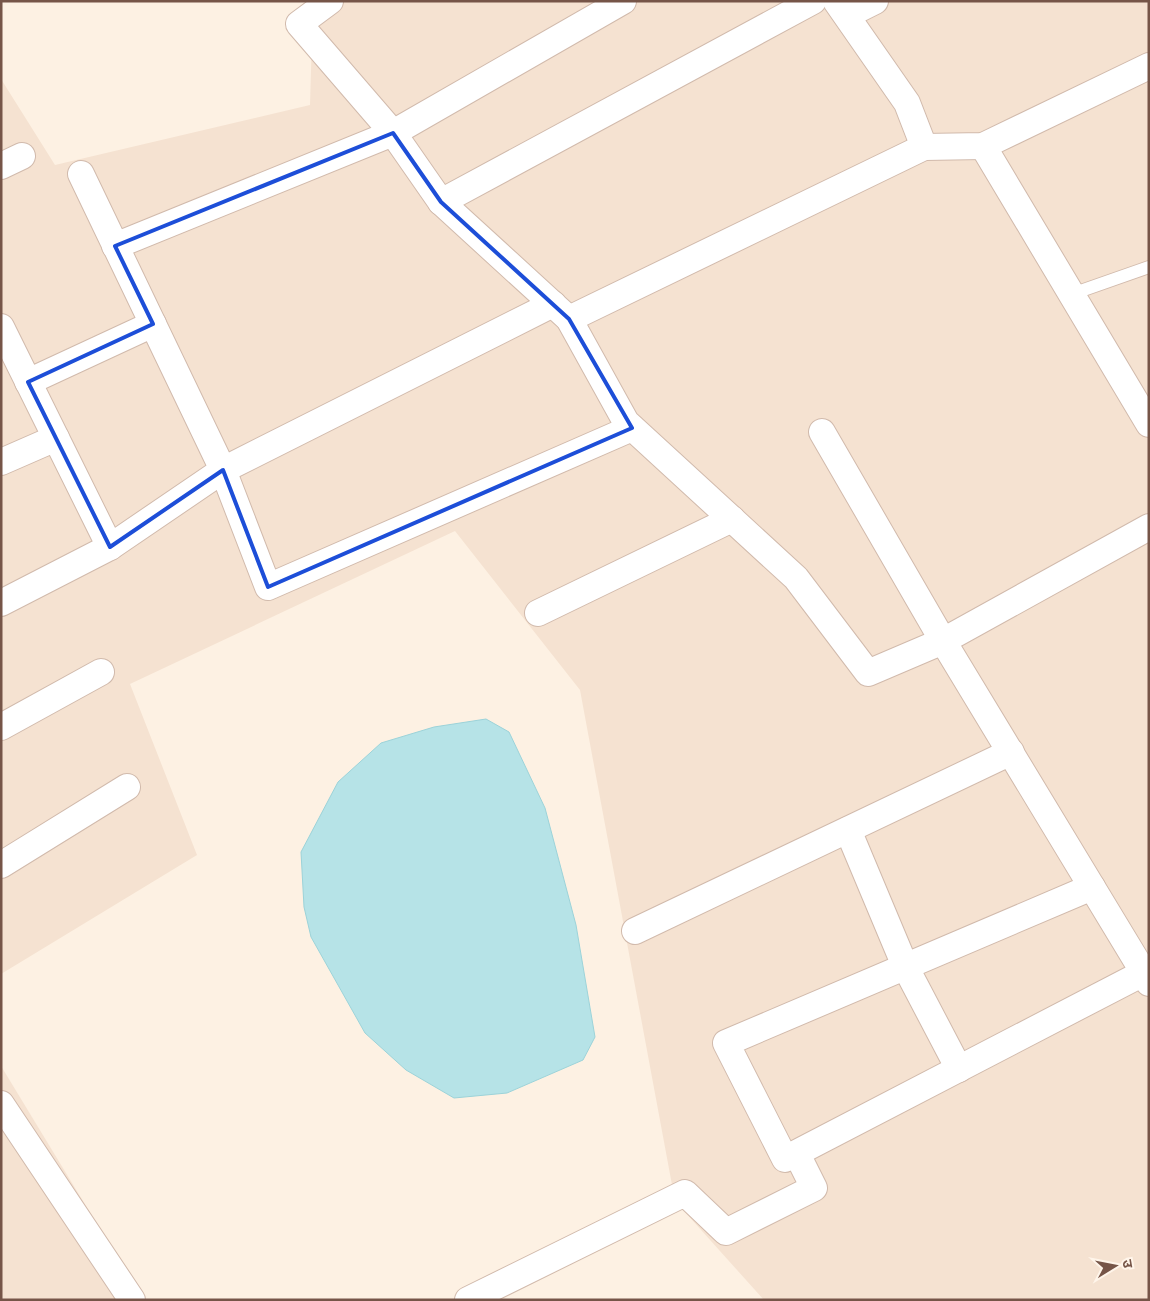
<svg xmlns="http://www.w3.org/2000/svg" width="1150" height="1301" font-family="Inter,'Noto Sans Devanagari',sans-serif">
<style>
.residential{fill:#f5e2d1}
.water{fill:#b6e3e7;stroke:#9cd3d9}
.lines{fill:none;stroke-linecap:round;stroke-linejoin:round}
.lane-casing{stroke:#d1baac;stroke-width:14}
.street-casing{stroke:#d1baac;stroke-width:28}
.lane{stroke:#fff;stroke-width:12}
.street{stroke:#fff;stroke-width:26}
.marked{fill:none;stroke:#1d4ed8;stroke-width:4;stroke-linejoin:round}
</style>
<rect width="100%" height="100%" fill="#fdf1e3"/>
<g class="residential">
<path d="M313,1H1149V1300H764L675,1201L580,690L455,531L130,684L197,855L1,974V79L55,165L310,105Z"/>
<path d="M1,1066L143,1300H1Z"/>
</g>
<path class="water" d="M486,719L509,732L545,808L576,925L595,1037L583,1060L507,1093L454,1098L406,1070L365,1033L311,937L304,907L301,852L338,782L381,743L434,727Z"/>
<g class="lines">
<defs>
<path id="lane" d="M1072,294L1149,267"/>
<g id="street">
<path d="M330,1L299,24L393,133L441,202L569,319L626,422L796,578L868,673L943,641L1149,527"/>
<path d="M836,1L907,103L924,147"/>
<path d="M847,15L875,1"/>
<path d="M983,146L1149,424"/>
<path d="M1,166L22,156"/>
<path d="M81,174L223,470L268,587L632,428"/>
<path d="M441,202L813,1"/>
<path d="M115,246L393,133L623,1"/>
<path d="M569,319L924,147L983,146L1149,66"/>
<path d="M1,327L110,547"/>
<path d="M28,382L153,324"/>
<path d="M822,432L943,641L1144,973L1149,983"/>
<path d="M1,462L56,438"/>
<path d="M1,603L110,547L223,470L553,304"/>
<path d="M538,613L732,519"/>
<path d="M1,727L101,672"/>
<path d="M848,830L905,966L959,1069"/>
<path d="M1,865L127,787"/>
<path d="M1092,887L726,1043L785,1159L1149,970"/>
<path d="M635,931L1011,752"/>
<path d="M1,1104L132,1300"/>
<path d="M468,1300L685,1193L726,1232L814,1188L797,1154"/>
</g>
</defs>
<use href="#lane" class="lane-casing"/>
<use href="#street" class="street-casing"/>
<use href="#lane" class="lane"/>
<use href="#street" class="street"/>
</g>
<path class="marked" d="M393,133L441,202L569,319L632,428L268,587L223,470L110,547L28,382L153,324L115,246Z"/>
<rect width="1150" height="1301" fill="none" stroke="#765548" stroke-width="5"/>
<g transform="translate(1115 1266) rotate(80)" stroke="#fff5ea" stroke-width="4" paint-order="stroke">
<path d="M0-4L9 19L0 12L-9 19Z" fill="#765548"/>
<text y="-8" font-size="14" font-weight="bold" text-anchor="middle" fill="#765548">उ</text>
</g>
</svg>
